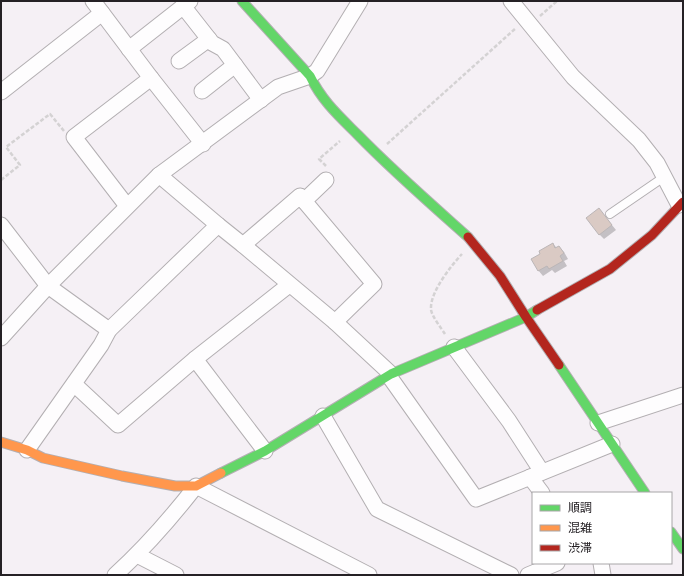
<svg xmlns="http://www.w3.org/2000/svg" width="684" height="576" font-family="Merriweather,'Noto Sans JP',serif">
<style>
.shadow{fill:#0003}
.building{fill:#dacac4;stroke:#bbb6b7}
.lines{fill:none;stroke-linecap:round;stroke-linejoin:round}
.lane-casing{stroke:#b3afb2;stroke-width:10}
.street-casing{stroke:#b3afb2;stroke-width:17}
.fast-casing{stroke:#b3afb2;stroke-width:11}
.slow-casing{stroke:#b3afb2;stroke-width:11}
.jam-casing{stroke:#b3afb2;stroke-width:11}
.path{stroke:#d4d2d3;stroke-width:2.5;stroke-dasharray:4 2;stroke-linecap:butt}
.lane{stroke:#fefdfe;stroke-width:8}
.street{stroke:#fefdfe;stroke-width:15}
.fast{stroke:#63d668;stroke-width:9}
.slow{stroke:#ff974d;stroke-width:9}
.jam{stroke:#b3261e;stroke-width:9}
</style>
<rect width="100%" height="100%" fill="#f5f0f5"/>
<g class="shadow">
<path d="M599,209L616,230L604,239L599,234Z"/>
<path d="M553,244L557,248L559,247L564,252L568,259L564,261L567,266L555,273L552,270L543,276L538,270L542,254Z"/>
</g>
<g class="building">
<path d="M599,208L612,225L599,235L586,218Z"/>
<path d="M553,243L555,248L559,246L564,253L560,256L563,261L549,269L547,266L538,271L531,259L540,254L539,251Z"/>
</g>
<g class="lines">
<defs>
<path id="lane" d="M610,214L664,177"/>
<g id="street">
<path d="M93,1L151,78L203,144"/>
<path d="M511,1L573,77L639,140L657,163L679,205"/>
<path d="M183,6L212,43L223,49L261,100"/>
<path d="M129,49L190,1"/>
<path d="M179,61L209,39"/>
<path d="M202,91L235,65"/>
<path d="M1,92L102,13"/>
<path d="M159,175L218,225L243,245L335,322L391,374"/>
<path d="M304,201L326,180"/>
<path d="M127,206L74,137L151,78"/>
<path d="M1,225L48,286L109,330"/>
<path d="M243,245L300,196L374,284L335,322"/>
<path d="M1,338L48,286L159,175L278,87L310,76L317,71L360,1"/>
<path d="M454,347L509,421L542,472"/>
<path d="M195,359L265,451"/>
<path d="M389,376L476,499L612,444"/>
<path d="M74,384L118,425L195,359L289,285"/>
<path d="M323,416L377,509L511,575"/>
<path d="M598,423L683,395"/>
<path d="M27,450L101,345L109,330L218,225"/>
<path d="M530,477L542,493"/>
<path d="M137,555L176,575"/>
<path d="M601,563L603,575"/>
<path d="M115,575C145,548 171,518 196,486L369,575"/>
<path d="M528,575L557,563"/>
</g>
<g id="fast">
<path d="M242,1L310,76C322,101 339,116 358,135C393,171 431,204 468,237"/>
<path d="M559,365L645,493"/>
<path d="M221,473L265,451L391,374L526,317L537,310"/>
<path d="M671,532L683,549"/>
</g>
<path id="slow" d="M1,442L27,450L43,458L122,476L175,486H196L221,473"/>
<g id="jam">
<path d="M468,237L500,276L526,317L559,365"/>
<path d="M537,310L610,269L652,235L683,202"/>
</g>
</defs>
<use href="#lane" class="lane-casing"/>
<use href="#street" class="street-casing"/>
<use href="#fast" class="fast-casing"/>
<use href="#slow" class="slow-casing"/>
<use href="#jam" class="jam-casing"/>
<g class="path">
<path d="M540,16L557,1"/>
<path d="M387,144L516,28"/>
<path d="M326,166L319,159L340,141"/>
<path d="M1,180L20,165L6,147L50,114L64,131"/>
<path d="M445,334C441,328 431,315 431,309C430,292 451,266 462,254"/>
</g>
<use href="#lane" class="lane"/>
<use href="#street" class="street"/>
<use href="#fast" class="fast"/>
<use href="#slow" class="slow"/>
<use href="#jam" class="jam"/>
</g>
<rect width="684" height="576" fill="none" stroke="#252125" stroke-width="4"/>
<rect x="532" y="492" width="140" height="72" fill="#ffffff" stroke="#a8a6a8"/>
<rect x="540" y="505" width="20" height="6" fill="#63d668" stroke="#a8a6a8"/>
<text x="568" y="512" font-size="12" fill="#252125">順調</text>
<rect x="540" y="525" width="20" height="6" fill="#ff974d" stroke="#a8a6a8"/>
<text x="568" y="532" font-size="12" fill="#252125">混雑</text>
<rect x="540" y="545" width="20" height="6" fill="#b3261e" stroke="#a8a6a8"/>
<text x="568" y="552" font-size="12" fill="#252125">渋滞</text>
</svg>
